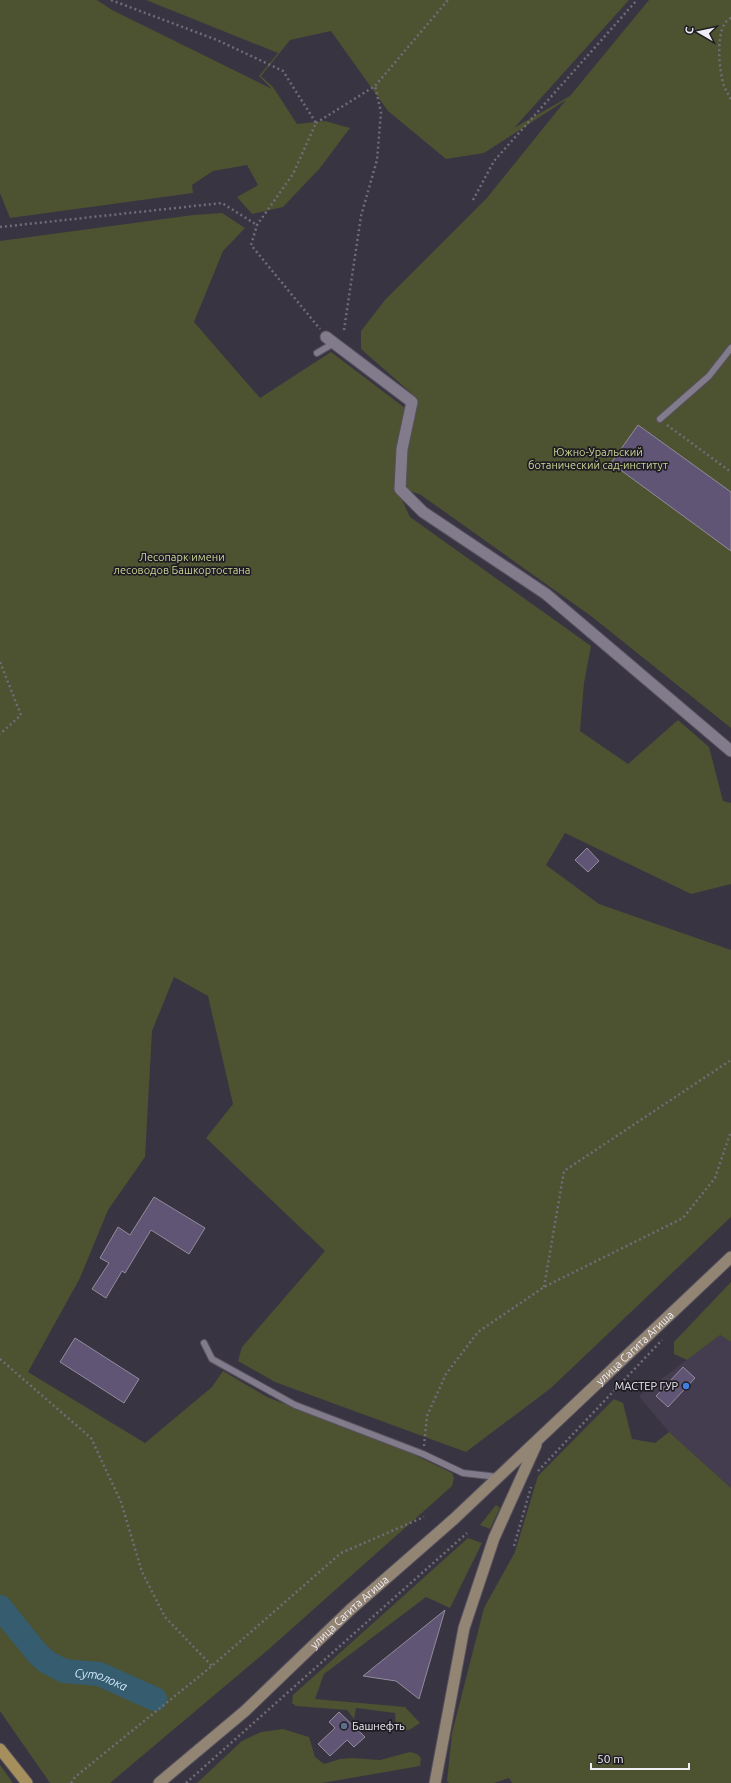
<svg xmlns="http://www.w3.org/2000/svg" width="731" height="1783" font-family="Ubuntu,sans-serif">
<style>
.built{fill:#443c4f}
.green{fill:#4d5231}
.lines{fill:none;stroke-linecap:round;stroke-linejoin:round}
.river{stroke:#365c6f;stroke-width:24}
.building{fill:#615575;stroke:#928c9c}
.service-casing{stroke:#56515d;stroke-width:8}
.minor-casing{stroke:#56515d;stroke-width:13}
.secondary-casing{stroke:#56515d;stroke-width:13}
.primary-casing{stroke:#56515d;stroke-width:13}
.path{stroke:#716c78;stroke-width:2.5;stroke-dasharray:2 3;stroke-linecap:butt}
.service{stroke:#817b8b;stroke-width:6}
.minor{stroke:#817b8b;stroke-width:11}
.secondary{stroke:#938574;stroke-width:11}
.primary{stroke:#a48f5d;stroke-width:11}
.shop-dot{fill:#3f7fe0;stroke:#1f1d23;stroke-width:1.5}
.service-dot{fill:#5c6f8a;stroke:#1f1d23;stroke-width:1.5}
.labels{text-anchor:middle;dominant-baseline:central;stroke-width:3.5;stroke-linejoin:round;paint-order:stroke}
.park-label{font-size:11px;fill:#cad494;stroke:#1f1d23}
.street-label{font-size:11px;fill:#f0ecf5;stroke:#1f1d23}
.poi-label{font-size:11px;fill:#f0ecf5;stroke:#1f1d23;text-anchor:end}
.water-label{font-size:12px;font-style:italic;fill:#cfe8f7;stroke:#1f1d23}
</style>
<rect width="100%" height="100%" fill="#393442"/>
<path class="built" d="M720,1335L731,1342V1488L669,1432L639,1396Z"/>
<g class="green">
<path d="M0,0H97L112,10L272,89L259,76L278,53L146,0H629L514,128L570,96L649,0H731V728L591,616L421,495L395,485L410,517L591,646L584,683L580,731L628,764L678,720L709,747L723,801L731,803V884L691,894L565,833L546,865L599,904L731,950V1217L551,1388L466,1452L275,1382L238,1361L242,1347L325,1251L206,1138L233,1104L208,996L174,977L152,1031L145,1157L108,1210L80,1278L28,1372L145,1443L212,1387L223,1371L267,1397L407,1451L452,1473L454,1478L452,1486L269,1649L110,1783H50L0,1711V241L193,215L222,213L245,228L223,251L194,322L260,398L331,352L405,408L410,433L418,399L361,349V331L385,300L486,199L566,100L484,153L446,159L388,111L331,31L290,40L261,76L273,87L297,124L325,121L350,128L320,168L283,207L252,214L237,197L258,185L247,165L213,171L192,185L193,193L10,218L0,193Z"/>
<path d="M731,1282V1342L720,1335L687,1360L674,1354V1342Z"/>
<path d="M614,1399L623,1403L632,1439L655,1443L669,1432L731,1488V1783H512L509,1778L494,1783H449L447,1781L452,1733L484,1608L515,1552L538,1476Z"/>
<path d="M496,1505L500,1508L490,1529L480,1525Z"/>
<path d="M468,1538L482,1543L450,1608L426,1597L324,1674L315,1699L405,1707L420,1723L409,1730L396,1731L395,1713L356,1708L354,1719L347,1710L296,1706L292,1703L293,1695Z"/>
<path d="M283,1729L309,1737L315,1757L324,1764L340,1759L352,1758L380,1760L410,1752L417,1754L421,1758L420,1766L322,1783H197L242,1741L261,1732Z"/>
<path d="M0,1765L13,1783H0Z"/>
</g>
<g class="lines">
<path class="river" id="s1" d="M0,1607L37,1653L47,1662L64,1671L99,1674L155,1699"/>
</g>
<g class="building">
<path d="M638,425L731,492V551L611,463Z"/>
<path d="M587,848L599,861L588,872L575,860Z"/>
<path d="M154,1197L205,1228L189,1254L151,1230L125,1273L122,1271L106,1298L92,1289L109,1263L100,1258L118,1227L130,1235Z"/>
<path d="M75,1338L139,1379L124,1403L60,1362Z"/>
<path d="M683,1367L695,1378L668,1407L656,1396Z"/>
<path d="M445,1610L419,1699L396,1681L363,1676Z"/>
<path d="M339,1712L365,1737L354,1747L347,1740L330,1756L318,1744L335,1728L329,1722Z"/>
</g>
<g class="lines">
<defs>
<g id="service">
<path d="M317,353L334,343"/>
<path d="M660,419L709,376L731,348"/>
<path d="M204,1343L212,1359L295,1405L423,1454L463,1473L498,1477"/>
</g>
<path id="minor" d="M326,337L412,402L402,449L400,489L423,512L546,594L731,751"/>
<g id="secondary">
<path id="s2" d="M159,1783L245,1711L350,1610L454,1519L731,1257"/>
<path d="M435,1783L464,1628L494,1538L536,1445"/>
</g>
<path id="primary" d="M0,1749L27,1783"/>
</defs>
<use href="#service" class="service-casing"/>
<use href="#minor" class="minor-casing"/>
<use href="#secondary" class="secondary-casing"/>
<use href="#primary" class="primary-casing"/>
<g class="path">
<path d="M111,0L217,40L283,71L316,123L293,174L257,225L251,245L320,329"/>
<path d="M731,18C714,25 719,71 724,86C726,91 729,95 731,100"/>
<path d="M316,123L375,86L448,0"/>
<path d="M473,200L494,161L637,0"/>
<path d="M0,227L222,203L257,225"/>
<path d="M344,330L361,216L377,160L381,112L375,86"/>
<path d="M667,425L731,472"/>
<path d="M0,662L21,715L0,734"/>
<path d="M544,1287L564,1171L731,1060"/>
<path d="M0,1359L91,1438L121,1502L142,1572L165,1617L212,1666"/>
<path d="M424,1446L427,1416L446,1374L478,1332L544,1287L683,1218L715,1178L731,1131"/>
<path d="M538,1471L662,1340"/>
<path d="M514,1546L531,1487"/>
<path d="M71,1783L75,1777L212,1666L341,1553L424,1517"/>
<path d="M186,1783L467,1533"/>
</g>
<use href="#service" class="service"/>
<use href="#minor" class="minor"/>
<use href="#secondary" class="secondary"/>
<use href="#primary" class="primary"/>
</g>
<circle class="shop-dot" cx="686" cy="1386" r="4"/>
<circle class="service-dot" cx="344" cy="1726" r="4"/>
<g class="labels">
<g class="park-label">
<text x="598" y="452">Южно-Уральский<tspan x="598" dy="13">ботанический сад-институт</tspan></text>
<text x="182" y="557">Лесопарк имени<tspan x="182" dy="13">лесоводов Башкортостана</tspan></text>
</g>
<g class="street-label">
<text stroke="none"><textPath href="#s2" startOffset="645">улица Сагита Агиша</textPath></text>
<text stroke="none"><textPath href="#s2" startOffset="256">улица Сагита Агиша</textPath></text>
</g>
<g class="poi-label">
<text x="678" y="1386">МАСТЕР ГУР</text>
<text x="352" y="1726" text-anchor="start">Башнефть</text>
</g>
<g class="water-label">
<text stroke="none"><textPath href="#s1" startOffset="130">Сутолока</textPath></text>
</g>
</g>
<g transform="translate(699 32) rotate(279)" stroke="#1f1d23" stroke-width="3" paint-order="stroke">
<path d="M0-3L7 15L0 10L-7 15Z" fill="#f0ecf5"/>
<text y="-6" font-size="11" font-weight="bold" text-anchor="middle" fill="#f0ecf5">С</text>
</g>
<path d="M591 1763v6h98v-6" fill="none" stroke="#f0ecf5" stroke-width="2"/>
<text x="597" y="1763" font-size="12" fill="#f0ecf5" stroke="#1f1d23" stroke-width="3" paint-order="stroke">50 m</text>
</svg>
